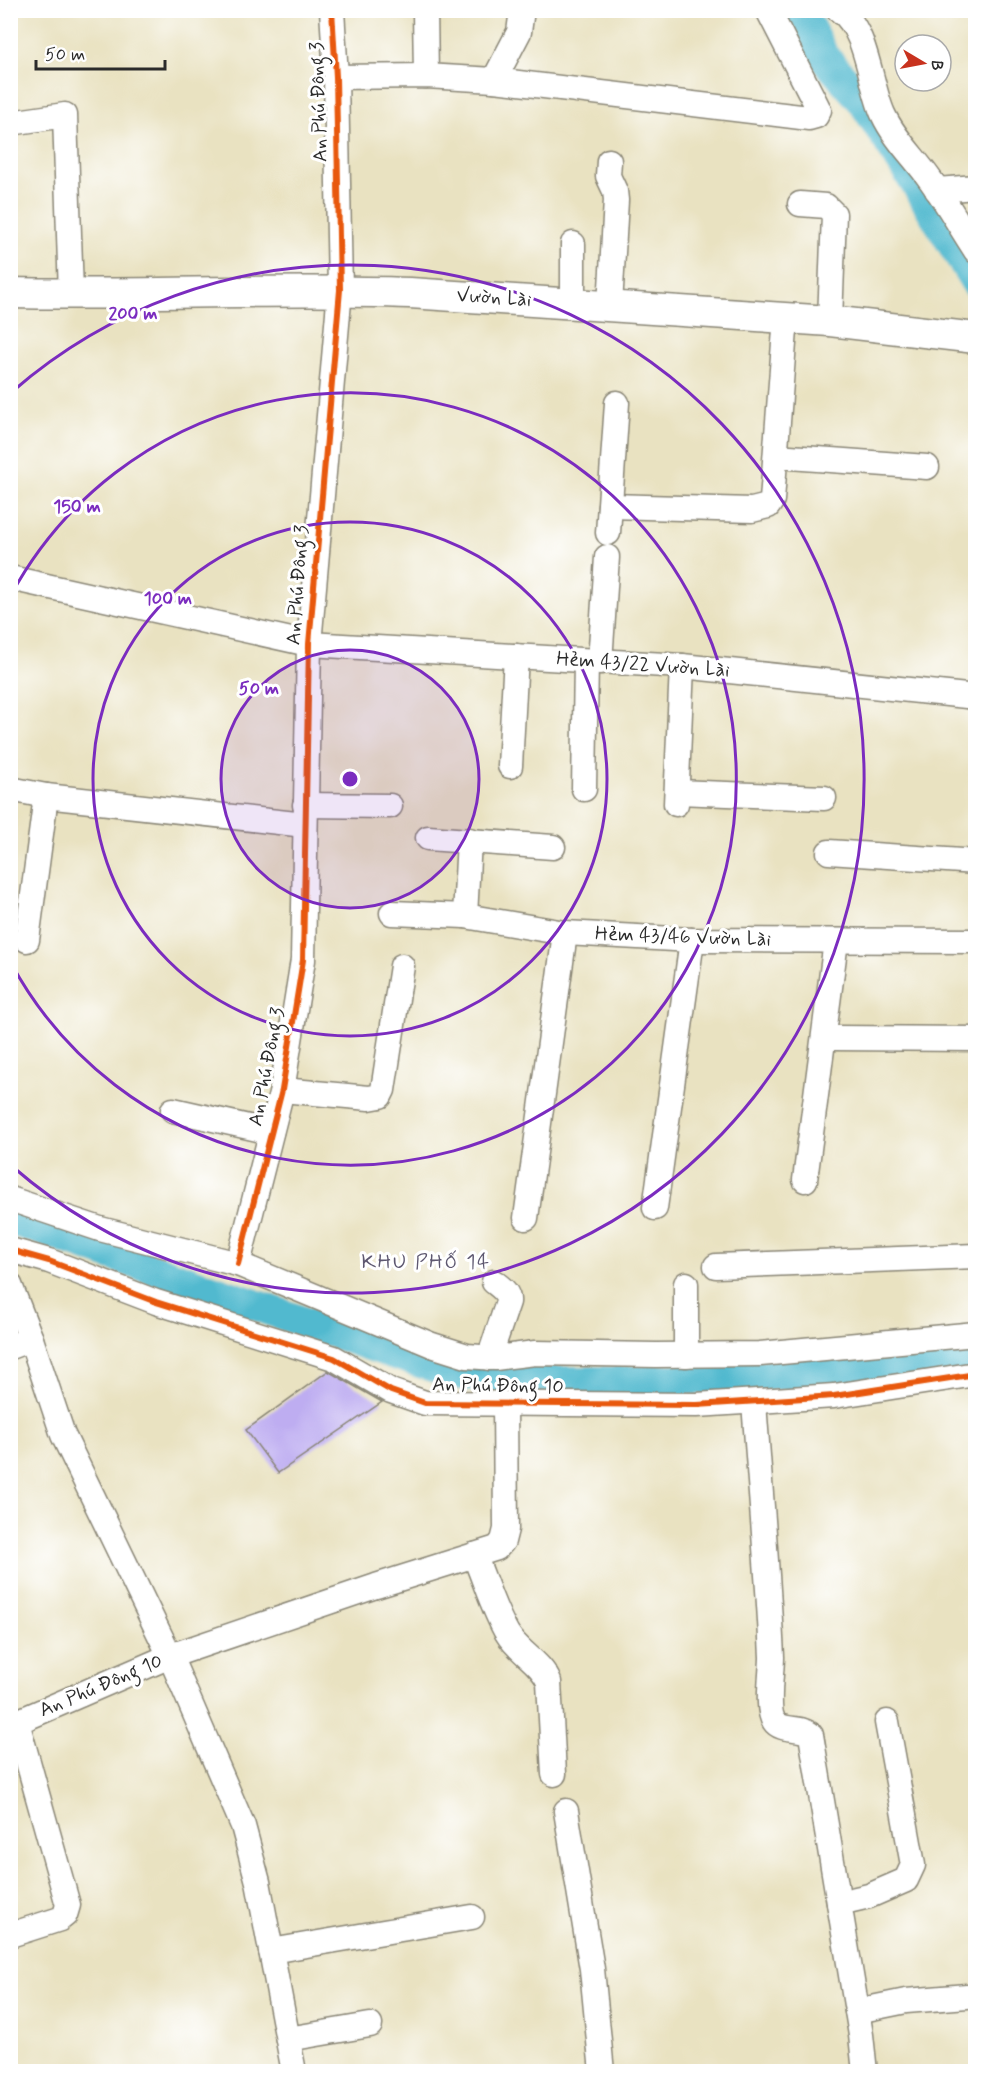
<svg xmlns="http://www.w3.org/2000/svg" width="986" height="2082" font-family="Mynerve,sans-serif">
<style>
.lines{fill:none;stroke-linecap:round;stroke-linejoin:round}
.river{stroke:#51b9cf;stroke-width:32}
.building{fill:#beadf1}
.minor-casing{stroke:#8a8676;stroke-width:27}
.major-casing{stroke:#8a8676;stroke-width:33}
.minor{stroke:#fff;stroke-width:24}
.major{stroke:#fff;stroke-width:30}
.cycleway-casing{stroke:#fff;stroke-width:10}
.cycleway{stroke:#e8590c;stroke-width:6}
.ring{fill:none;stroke:#7b2cbf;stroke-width:3}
.labels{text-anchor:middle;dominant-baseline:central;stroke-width:6;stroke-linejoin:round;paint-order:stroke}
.street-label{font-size:20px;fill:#2b2b2b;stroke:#fff}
.neighbourhood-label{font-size:21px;letter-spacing:1.5px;fill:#5e5870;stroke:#fff}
.centre{fill:#7b2cbf;stroke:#fff;stroke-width:3}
.ring-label{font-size:18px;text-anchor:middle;font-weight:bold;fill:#7b2cbf;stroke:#fff;stroke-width:6;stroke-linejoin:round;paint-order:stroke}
</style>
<rect width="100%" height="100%" fill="#fff"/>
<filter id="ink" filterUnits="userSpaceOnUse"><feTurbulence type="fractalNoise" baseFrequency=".0167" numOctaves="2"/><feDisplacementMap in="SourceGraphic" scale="12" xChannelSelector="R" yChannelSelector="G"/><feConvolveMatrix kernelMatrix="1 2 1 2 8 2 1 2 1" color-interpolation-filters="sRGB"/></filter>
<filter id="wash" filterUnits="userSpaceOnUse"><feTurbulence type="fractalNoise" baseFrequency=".008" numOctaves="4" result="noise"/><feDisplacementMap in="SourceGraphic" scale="24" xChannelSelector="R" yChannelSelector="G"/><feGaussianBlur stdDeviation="1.35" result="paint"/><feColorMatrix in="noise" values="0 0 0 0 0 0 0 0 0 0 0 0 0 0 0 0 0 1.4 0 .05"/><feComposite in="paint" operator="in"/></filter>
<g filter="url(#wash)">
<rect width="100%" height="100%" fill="#e9e2c1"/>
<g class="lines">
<g class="river">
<path d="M800,10L824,57L863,101L917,185L976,282"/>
<path d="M10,1219L386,1351L454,1373L521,1382H618L719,1378L859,1370L976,1353"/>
</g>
</g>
<g id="blocks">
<path class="building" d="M328,1371L382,1402L278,1473L246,1430Z"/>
</g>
</g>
<g filter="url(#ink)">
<use href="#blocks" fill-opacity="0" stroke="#8a8676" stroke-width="1.5"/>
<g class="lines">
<defs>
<g id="minor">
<path d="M425,10L426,76"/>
<path d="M839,10C867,28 870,86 883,114C894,138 914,157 929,178C946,201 960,227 976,251"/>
<path d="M336,77L426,76L494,80L809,118L816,116L819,110L813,98L768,10"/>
<path d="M494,80L519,32L522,10"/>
<path d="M10,123L65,115L71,294"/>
<path d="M609,161L608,176L615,191L616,200L610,306"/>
<path d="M937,190L976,187"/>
<path d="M800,204L826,206L834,214L830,321"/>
<path d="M573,303V244"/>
<path d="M776,456L927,467"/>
<path d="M610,506L752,510L768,506L772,500L786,317"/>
<path d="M608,533L617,403"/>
<path d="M10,578L309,644L682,666L976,697"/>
<path d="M600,662L607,557"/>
<path d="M510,766L516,656"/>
<path d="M10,789L46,796L305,825"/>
<path d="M584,789L586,661"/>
<path d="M677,792L824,798"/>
<path d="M676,804L682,666"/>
<path d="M305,805L390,806"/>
<path d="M428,838L553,847"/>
<path d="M829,852L976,862"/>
<path d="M392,913L465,916L565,933L692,940L976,941"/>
<path d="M465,916L469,840"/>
<path d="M27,940L46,796"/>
<path d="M835,1038L976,1039"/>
<path d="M282,1090L369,1098L380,1096L383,1090L402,966"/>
<path d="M173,1110L271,1132"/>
<path d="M805,1180L836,941"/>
<path d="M10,1199L100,1229L238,1264L432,1345L467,1356L495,1358L535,1353L656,1355L760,1354L976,1334"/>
<path d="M655,1208L692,940"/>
<path d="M526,1218L565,933"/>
<path d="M10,1250L49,1261L156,1302L334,1358L391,1391L425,1403L697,1405L834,1396L976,1374"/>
<path d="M238,1264L282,1090L303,960L309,644L340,290L336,77L332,10"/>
<path d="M716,1266L976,1256"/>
<path d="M10,1285L31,1339L63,1435L170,1656L243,1826L258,1882L294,2072"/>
<path d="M10,1347L31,1339"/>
<path d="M686,1355V1284"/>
<path d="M489,1358L508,1302C509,1292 500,1287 494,1282"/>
<path d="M754,1402C760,1487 768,1572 772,1657C772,1672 766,1710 774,1721C781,1732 802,1726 811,1735L861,2035L865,2072"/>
<path d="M474,1555C485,1580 493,1609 507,1633C518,1652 541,1662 549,1682L554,1774"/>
<path d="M10,1725L170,1656L376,1586L497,1548L503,1541L506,1529L505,1404"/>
<path d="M566,1811L592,1969L602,2072"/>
<path d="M839,1903L869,1896L906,1880L913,1865L887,1722"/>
<path d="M10,1935L60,1919L65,1915L68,1905L17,1722"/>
<path d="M271,1951L472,1917"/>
<path d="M857,2011L906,2001L967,1996"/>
<path d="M288,2039L370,2025"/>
</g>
<path id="major" d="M10,293C144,296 277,288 410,293L830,321L976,338"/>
</defs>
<use href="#minor" class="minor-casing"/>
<use href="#major" class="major-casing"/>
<use href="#minor" class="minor"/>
<use href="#major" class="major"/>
<defs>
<g id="cycleway">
<path d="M10,1250L49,1261L156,1302L334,1358L391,1391L425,1403L697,1405L834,1396L976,1374"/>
<path d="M238,1264L282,1090L303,960L309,644L340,290L336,77L332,10"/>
</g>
</defs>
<use href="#cycleway" class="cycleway-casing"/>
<use href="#cycleway" class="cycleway"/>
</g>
</g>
<circle cx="350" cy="779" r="129" fill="#7b2cbf" fill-opacity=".12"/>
<g class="ring">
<circle cx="350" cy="779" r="129"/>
<circle cx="350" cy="779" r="257"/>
<path d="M11 595A386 386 0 1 1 11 963"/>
<path d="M13 391A514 514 0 1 1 13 1167"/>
</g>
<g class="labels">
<g class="street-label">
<text transform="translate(319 102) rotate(-92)">An Phú Đông 3</text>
<text transform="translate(494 298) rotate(4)">Vườn Lài</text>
<text transform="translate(298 585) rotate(-86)">An Phú Đông 3</text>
<text transform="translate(643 665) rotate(4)">Hẻm 43/22 Vườn Lài</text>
<text transform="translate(683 937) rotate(2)">Hẻm 43/46 Vườn Lài</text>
<text transform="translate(267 1067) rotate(-79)">An Phú Đông 3</text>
<text transform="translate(498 1386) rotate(1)">An Phú Đông 10</text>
<text transform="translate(101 1686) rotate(-23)">An Phú Đông 10</text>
</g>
<g class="neighbourhood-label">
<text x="426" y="1262">KHU PHỐ 14</text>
</g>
</g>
<circle cx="350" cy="779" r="9" class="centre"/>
<g class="ring-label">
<text x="133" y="319">200 m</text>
<text x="77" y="512">150 m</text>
<text x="168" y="604">100 m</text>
<text x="259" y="694">50 m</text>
</g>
<rect width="986" height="2082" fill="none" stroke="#fff" stroke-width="36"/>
<g transform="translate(923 63) rotate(100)"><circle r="28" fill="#ffffff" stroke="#aaaaaa" stroke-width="1.5"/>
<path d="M0-4.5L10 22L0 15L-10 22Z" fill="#c8321e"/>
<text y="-9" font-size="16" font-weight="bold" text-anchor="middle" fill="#2b2b2b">B</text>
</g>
<path d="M36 60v9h129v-9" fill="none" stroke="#2b2b2b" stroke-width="3"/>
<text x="45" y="60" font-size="18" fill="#2b2b2b" stroke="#ffffff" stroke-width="4.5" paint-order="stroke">50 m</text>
</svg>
